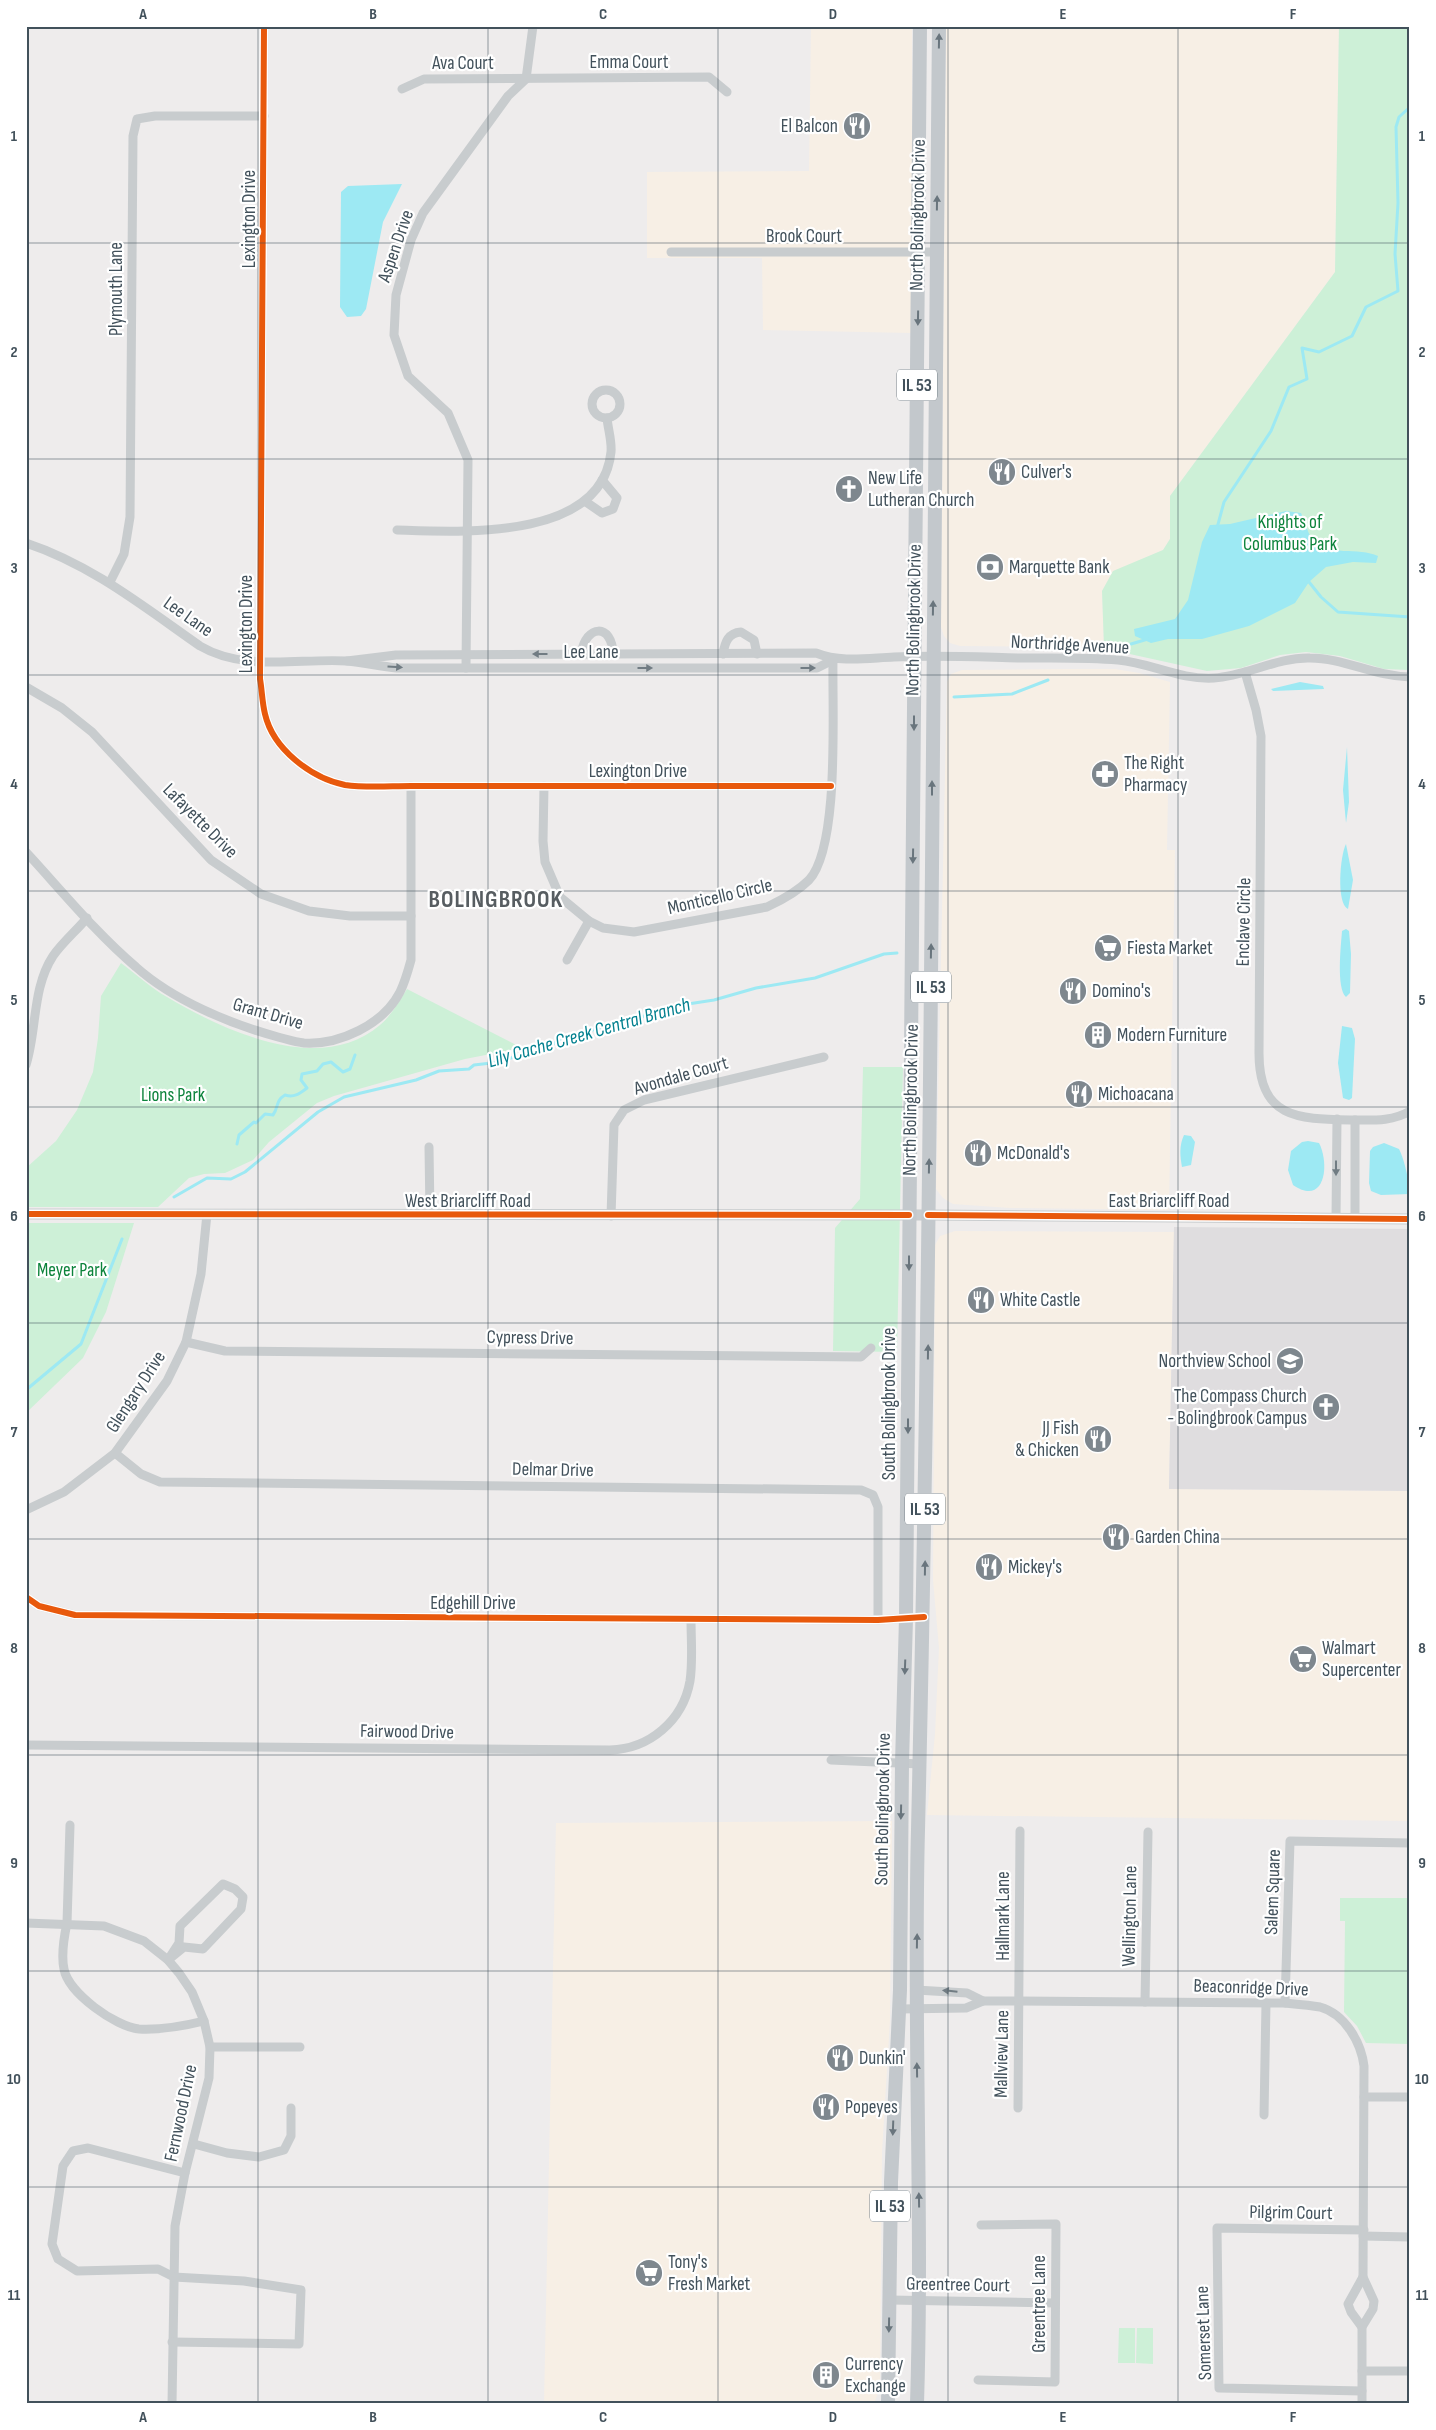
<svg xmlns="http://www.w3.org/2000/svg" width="1436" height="2430" font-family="'Sofia Sans Condensed',sans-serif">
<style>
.commercial{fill:#f7efe5}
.education{fill:#dfdddf}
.green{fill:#cdf0d7}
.water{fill:#9de9f3}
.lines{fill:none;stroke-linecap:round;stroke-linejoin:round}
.stream{stroke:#9de9f3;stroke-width:3}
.minor{stroke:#c8ccce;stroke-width:9}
.tertiary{stroke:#c8ccce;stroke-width:11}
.primary{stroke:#c3c8cc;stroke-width:14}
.cycleway-casing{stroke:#fff;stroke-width:9}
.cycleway{stroke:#e8590c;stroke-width:6}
.oneway{fill:#69757d}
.oneway2{fill:#717c83}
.grid{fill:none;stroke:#42515b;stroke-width:1;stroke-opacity:0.55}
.labels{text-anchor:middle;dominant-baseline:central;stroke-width:4.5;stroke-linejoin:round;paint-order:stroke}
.shield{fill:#fff;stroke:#7b858c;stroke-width:1}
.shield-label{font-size:18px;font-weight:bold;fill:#42515b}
.street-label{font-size:19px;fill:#42515b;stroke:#fff}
.poi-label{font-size:19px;fill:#42515b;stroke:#fff;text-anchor:start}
.park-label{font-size:19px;fill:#0c833b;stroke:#fff}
.water-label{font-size:20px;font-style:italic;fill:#03808f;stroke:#fff}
.district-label{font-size:24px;font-weight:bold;letter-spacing:1px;fill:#575d61;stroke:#fff}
.neatline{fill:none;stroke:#42515b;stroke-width:2}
.grid-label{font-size:16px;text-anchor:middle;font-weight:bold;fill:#42515b}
</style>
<rect width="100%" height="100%" fill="#eeecec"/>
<g class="commercial">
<path d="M811,26H912V333L763,330L762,258H647V172L809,171Z"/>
<path d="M946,26H1339L1335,272L1170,496V539L1163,550L1113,572L1102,591L1104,647L960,646L950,643L944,636L941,627Z"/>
<path d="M1068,669H1115L1139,673L1170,682L1167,850H1175L1169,1210L1010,1208L953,1204L943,1198L936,1189L947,682L951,674L962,670Z"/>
<path d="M955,1231L1174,1232L1169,1489L1410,1491V1821L927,1815L935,1734L939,1648L933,1580L935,1245L940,1236Z"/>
<path d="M892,1821L890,2020L882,2152L880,2387L874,2404H544L556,1823Z"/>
</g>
<path class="education" d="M1174,1227L1410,1229V1491L1169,1489Z"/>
<g class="green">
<path d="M1339,26H1410V670L1384,669L1340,656L1306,652L1280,655L1241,668L1207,671L1107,649L1104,647L1102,591L1113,571L1163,550L1170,539V496L1335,272Z"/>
<path d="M121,963C136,974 151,988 167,997C224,1031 321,1076 380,1025C392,1015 399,1001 407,989L522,1048L465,1059L334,1096L317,1103L269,1142L253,1160L225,1173L204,1174L189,1178L158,1207H26V1168L56,1141L77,1110L93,1072L98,1038L101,996Z"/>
<path d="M863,1067H903L897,1352L833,1351L835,1228L860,1199Z"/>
<path d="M26,1223H134L106,1312L83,1358L26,1413Z"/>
<path d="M1340,1898H1410V2044L1366,2043L1357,2026L1344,2012L1345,1921H1340Z"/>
<path d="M1119,2328H1135V2363H1118Z"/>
<path d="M1137,2328H1153V2364L1136,2363Z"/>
</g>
<g class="water">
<path d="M402,184L383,222L366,309L361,316L347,317L340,307L341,192L348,186Z"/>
<path d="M1286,511L1301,513C1305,521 1308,535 1314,542C1327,556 1359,547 1378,556L1376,563L1353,562L1326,567L1309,582L1295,603L1249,626L1202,639H1168L1151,643L1135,636L1134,629L1175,619L1188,600L1202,542L1210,525L1230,524Z"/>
<path d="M1300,682L1323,686L1324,689L1273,691L1271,689Z"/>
<path d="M1347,747L1349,802L1346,823L1343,790Z"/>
<path d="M1346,844L1353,880L1348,909C1336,904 1340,855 1346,844Z"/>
<path d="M1346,929L1349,931L1351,954L1350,993L1346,997C1336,988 1341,945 1342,931Z"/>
<path d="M1342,1026L1352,1028L1355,1039L1352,1098L1349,1100L1343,1098L1338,1063Z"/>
<path d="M1184,1135L1191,1136L1195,1142L1191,1165L1182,1167C1180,1156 1179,1146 1184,1135Z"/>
<path d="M1308,1141L1319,1143C1330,1164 1325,1207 1293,1185L1288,1170L1291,1151L1302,1142Z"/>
<path d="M1384,1143L1399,1149C1404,1158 1410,1185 1410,1194L1381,1195L1371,1191L1369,1183L1370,1151L1373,1147Z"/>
</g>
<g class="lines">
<g class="stream">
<path d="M1217,528L1224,502L1271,431L1289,387L1307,379L1302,348L1319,352L1352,336L1366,307L1398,291L1395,254L1398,203L1396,127L1399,117L1410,107"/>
<path d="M1309,582L1321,597L1338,612L1410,617"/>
<path d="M1131,644L1148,639"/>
<path d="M954,697L1012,694L1048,680"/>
<path d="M237,1144L239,1135L254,1122L256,1123L265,1114L273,1115C279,1107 275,1101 285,1095C294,1098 299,1094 307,1088L301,1080L302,1074L317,1071L323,1064L331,1062L343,1072L350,1069L355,1055"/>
<path d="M174,1197L207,1178L231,1179L245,1172L318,1112L344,1097L416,1080L439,1071L469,1069L474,1065L500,1062L519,1055L539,1052L563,1038L688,1004L714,1000L756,988L815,978L884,954L897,953"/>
<path d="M26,1390L81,1344L122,1239"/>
</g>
<g class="minor">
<path d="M264,26L260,679C262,690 262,702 265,714C273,749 311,778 345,785C366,788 390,786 411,786H831"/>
<path d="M402,89L424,79L709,77L727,92"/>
<path d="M671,252H936"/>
<circle cx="606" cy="404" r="14"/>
<path d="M586,502L602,513L613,509L617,498L602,480"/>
<path d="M397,530C461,532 602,541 611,452C612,441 608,429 607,418"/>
<path d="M26,543C92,565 144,607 200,646C244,672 299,658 347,661C364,663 380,666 397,668H817L833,660"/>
<path d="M110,582L124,554L130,517L133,136L137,119L155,116H264"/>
<path d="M581,654C586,624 612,623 613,654"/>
<path d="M723,654C725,642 728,633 741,632L754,640L757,654"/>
<path d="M347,661L396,655L816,653C841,663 868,658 894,657C936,655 978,657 1019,658C1052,658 1085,657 1118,660C1151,663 1180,680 1214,678C1247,676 1277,657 1310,658C1344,658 1373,676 1410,677"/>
<path d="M466,668L468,460L448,413L408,376L394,335L396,295L411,240L423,213L508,96L526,79L533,26"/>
<path d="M1245,672L1256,710L1261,736L1259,1053C1259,1118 1297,1119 1350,1120C1371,1120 1392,1122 1410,1111"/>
<path d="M26,687L62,708L92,732L211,860L261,894L309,911L350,916H411"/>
<path d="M544,786L543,841L545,862L560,897L589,921L603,928L634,932L767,907C782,900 797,892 809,880C840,846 832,709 833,660"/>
<path d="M26,852C62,891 96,933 136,967C173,1000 230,1024 278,1037C286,1039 295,1042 304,1043C339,1045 383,1025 400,992C405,982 408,971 411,960V786"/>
<path d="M567,960L589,921"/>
<path d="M26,1065C37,1030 32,988 53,956C62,943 76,931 87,918"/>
<path d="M1355,1120V1218"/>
<path d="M429,1147L430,1215"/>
<path d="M611,1216L614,1125L624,1110L644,1100L824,1057"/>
<path d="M1336,1218L1337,1119"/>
<path d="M186,1342L225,1351L861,1357L871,1348"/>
<path d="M115,1453L141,1474L160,1482L861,1490L873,1495L878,1507V1620"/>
<path d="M26,1510L64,1492L115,1453L167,1381L186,1342L201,1274L207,1214"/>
<path d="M26,1597L39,1606L75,1615L878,1620L924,1617"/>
<path d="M26,1745L610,1750C649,1749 683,1721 690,1681C693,1661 691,1640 691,1619"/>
<path d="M831,1760L920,1764"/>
<path d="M70,1825L67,1923C64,1937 61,1955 64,1969C68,1993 116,2027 139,2029C160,2030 184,2026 204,2021"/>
<path d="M223,1884L235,1889L243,1897L241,1909L203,1949L184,1947L168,1960L179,1943L180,1926Z"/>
<path d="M26,1923L104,1926L144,1941L168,1960L179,1973L192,1992L204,2021L210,2047L209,2078L185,2173L175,2226L172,2404"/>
<path d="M916,1990L967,1993L983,2001"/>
<path d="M1145,2002L1148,1832"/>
<path d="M1285,2003L1290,1841L1410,1843"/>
<path d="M899,2009L966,2008L983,2001H1019L1285,2003C1296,2004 1309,2005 1320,2007C1345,2014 1361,2042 1364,2066L1363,2277L1374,2301L1373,2309L1362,2327V2404"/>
<path d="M210,2047H300"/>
<path d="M1364,2097H1410"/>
<path d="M1018,2108L1020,1831"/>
<path d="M1264,2115L1266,2003"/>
<path d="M194,2144L227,2153L259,2157L284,2150L291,2136V2108"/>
<path d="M1363,2236L1410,2237"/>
<path d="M890,2300L1055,2303"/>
<path d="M1362,2327L1351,2312L1348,2304L1363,2277"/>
<path d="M172,2342L299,2344L301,2290L244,2281L174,2277L158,2269L77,2271L58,2259L52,2244L63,2166L73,2151L88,2148L185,2173"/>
<path d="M1362,2371H1410"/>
<path d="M978,2380L1055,2382L1056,2224L981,2225"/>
<path d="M1362,2391L1219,2388L1217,2228L1364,2230"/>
</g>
<path class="tertiary" d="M26,1214L928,1215L1410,1219"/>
<g class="primary">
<path d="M888,2404L891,2182L900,1990L902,1763L906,1618L920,26"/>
<path d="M917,2404C923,2213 913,2021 918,1830C932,1229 933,628 939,26"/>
</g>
<defs>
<g id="cycleway">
<path d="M264,26L260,679C262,690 262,702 265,714C273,749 311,778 345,785C366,788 390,786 411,786H831"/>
<path d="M26,1214L909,1215"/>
<path d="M928,1215L1410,1219"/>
<path d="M26,1597L39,1606L75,1615L878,1620L924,1617"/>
</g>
</defs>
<use href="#cycleway" class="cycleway-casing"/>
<use href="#cycleway" class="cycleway"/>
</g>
<defs><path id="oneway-solid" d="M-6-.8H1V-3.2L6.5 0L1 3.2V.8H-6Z" transform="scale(1.25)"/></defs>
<g class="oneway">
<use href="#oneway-solid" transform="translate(939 41) rotate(-89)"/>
<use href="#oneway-solid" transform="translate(937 203) rotate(-89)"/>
<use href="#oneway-solid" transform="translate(918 318) rotate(91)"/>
<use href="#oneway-solid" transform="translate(933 608) rotate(-89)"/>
<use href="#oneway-solid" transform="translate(914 723) rotate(90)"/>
<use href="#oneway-solid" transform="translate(932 788) rotate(-90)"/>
<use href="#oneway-solid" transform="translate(913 856) rotate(91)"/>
<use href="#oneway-solid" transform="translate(931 951) rotate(-89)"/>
<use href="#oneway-solid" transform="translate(929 1166) rotate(-89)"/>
<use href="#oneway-solid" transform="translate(909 1263) rotate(90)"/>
<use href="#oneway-solid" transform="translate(928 1352) rotate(-89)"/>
<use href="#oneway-solid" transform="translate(908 1426) rotate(90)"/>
<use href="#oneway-solid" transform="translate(925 1568) rotate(-89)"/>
<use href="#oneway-solid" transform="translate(905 1667) rotate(92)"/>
<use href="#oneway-solid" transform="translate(901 1812) rotate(91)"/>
<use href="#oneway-solid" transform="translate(917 1941) rotate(-89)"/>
<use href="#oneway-solid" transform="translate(917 2070) rotate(-91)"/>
<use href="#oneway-solid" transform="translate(893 2128) rotate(92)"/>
<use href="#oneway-solid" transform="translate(919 2200) rotate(-91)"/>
<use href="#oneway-solid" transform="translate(889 2325) rotate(91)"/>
</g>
<g class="oneway2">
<use href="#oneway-solid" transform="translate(540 654) rotate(180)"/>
<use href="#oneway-solid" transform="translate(395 667) rotate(4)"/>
<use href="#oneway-solid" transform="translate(645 668)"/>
<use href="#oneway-solid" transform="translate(808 668)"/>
<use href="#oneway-solid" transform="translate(1336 1168) rotate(90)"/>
<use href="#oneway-solid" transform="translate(950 1991) rotate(-174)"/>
</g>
<path class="grid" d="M258,26V2404M488,26V2404M718,26V2404M948,26V2404M1178,26V2404M26,243H1410M26,459H1410M26,675H1410M26,891H1410M26,1107H1410M26,1323H1410M26,1539H1410M26,1755H1410M26,1971H1410M26,2187H1410"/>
<defs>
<symbol id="restaurant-disc" viewBox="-11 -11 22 22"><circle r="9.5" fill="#7e878e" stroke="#fff"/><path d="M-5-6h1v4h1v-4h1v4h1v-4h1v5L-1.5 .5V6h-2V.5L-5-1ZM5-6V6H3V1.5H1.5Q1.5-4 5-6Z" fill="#fff"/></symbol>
<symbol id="church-disc" viewBox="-11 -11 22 22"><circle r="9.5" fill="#7e878e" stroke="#fff"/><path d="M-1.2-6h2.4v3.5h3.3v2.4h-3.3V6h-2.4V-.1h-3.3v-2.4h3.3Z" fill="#fff"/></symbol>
<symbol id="bank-disc" viewBox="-11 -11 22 22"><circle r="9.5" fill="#7e878e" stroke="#fff"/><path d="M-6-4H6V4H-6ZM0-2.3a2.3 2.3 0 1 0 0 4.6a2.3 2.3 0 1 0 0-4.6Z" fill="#fff"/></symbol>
<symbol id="pharmacy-disc" viewBox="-11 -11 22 22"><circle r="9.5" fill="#7e878e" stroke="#fff"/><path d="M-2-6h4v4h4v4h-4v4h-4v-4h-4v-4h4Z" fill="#fff"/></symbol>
<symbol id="supermarket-disc" viewBox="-11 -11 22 22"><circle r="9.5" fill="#7e878e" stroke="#fff"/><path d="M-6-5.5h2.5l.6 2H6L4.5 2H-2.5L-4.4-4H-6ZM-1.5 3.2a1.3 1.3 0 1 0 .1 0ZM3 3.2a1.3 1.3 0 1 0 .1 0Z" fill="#fff"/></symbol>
<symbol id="building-disc" viewBox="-11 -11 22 22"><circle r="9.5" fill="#7e878e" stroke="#fff"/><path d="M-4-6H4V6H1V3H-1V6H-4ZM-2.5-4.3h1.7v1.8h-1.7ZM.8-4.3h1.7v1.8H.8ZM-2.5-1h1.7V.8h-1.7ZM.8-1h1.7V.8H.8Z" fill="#fff"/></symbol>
<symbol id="school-disc" viewBox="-11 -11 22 22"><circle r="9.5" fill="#7e878e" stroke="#fff"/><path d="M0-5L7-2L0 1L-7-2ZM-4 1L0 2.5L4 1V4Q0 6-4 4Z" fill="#fff"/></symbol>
</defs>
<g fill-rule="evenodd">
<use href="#restaurant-disc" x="841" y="110" width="32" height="32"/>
<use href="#restaurant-disc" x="986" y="456" width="32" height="32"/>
<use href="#church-disc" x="833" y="473" width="32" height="32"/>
<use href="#bank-disc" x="974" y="551" width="32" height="32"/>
<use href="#pharmacy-disc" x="1089" y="758" width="32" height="32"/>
<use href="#supermarket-disc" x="1092" y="932" width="32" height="32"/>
<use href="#restaurant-disc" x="1057" y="975" width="32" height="32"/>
<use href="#building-disc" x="1082" y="1019" width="32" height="32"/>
<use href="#restaurant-disc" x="1063" y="1078" width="32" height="32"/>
<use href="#restaurant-disc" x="962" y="1137" width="32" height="32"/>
<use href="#restaurant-disc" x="965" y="1284" width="32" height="32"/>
<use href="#school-disc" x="1274" y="1345" width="32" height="32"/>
<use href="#church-disc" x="1310" y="1391" width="32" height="32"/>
<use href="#restaurant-disc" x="1082" y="1423" width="32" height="32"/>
<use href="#restaurant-disc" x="1100" y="1521" width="32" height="32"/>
<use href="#restaurant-disc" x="973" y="1551" width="32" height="32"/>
<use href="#supermarket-disc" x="1287" y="1643" width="32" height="32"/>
<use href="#restaurant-disc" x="824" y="2042" width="32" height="32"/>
<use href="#restaurant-disc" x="810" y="2091" width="32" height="32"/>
<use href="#supermarket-disc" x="633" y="2257" width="32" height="32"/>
<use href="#building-disc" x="810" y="2359" width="32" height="32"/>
</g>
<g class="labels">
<g class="shield">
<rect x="897" y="369.5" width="40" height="31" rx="4"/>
<rect x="911" y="971.5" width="40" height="31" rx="4"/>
<rect x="905" y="1493.5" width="40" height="31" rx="4"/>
<rect x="870" y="2190.5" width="40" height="31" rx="4"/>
</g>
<g class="shield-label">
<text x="917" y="385">IL 53</text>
<text x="931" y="987">IL 53</text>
<text x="925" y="1509">IL 53</text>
<text x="890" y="2206">IL 53</text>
</g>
<g class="street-label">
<text x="629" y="62">Emma Court</text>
<text x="463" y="63">Ava Court</text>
<text transform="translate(918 215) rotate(-89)">North Bolingbrook Drive</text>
<text transform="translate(249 219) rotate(-90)">Lexington Drive</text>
<text x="804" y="236">Brook Court</text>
<text transform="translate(396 246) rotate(-71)">Aspen Drive</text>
<text transform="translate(116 289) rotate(-90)">Plymouth Lane</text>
<text transform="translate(188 617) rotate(35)">Lee Lane</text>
<text transform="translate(914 620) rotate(-89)">North Bolingbrook Drive</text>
<text transform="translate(246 624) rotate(-90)">Lexington Drive</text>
<text transform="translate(1070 645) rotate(3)">Northridge Avenue</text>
<text x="591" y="652">Lee Lane</text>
<text x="638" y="771">Lexington Drive</text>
<text transform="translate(200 821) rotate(45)">Lafayette Drive</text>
<text transform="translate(720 897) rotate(-13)">Monticello Circle</text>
<text transform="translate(1244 922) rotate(-89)">Enclave Circle</text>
<text transform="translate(268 1014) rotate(16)">Grant Drive</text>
<text transform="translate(681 1076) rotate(-16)">Avondale Court</text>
<text transform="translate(911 1100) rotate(-89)">North Bolingbrook Drive</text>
<text x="468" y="1201">West Briarcliff Road</text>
<text x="1169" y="1201">East Briarcliff Road</text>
<text transform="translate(530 1338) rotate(1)">Cypress Drive</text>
<text transform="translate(136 1392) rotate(-57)">Glengary Drive</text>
<text transform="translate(889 1404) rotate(-90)">South Bolingbrook Drive</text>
<text transform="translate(553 1470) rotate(1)">Delmar Drive</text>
<text x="473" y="1603">Edgehill Drive</text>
<text transform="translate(407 1732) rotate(1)">Fairwood Drive</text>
<text transform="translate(883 1809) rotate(-89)">South Bolingbrook Drive</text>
<text transform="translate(1273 1892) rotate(-88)">Salem Square</text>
<text transform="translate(1003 1916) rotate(-90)">Hallmark Lane</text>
<text transform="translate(1130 1916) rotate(-89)">Wellington Lane</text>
<text transform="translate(1251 1988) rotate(2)">Beaconridge Drive</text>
<text transform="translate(1002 2054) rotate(-89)">Mallview Lane</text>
<text transform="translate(181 2113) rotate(-78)">Fernwood Drive</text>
<text transform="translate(1291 2213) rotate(1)">Pilgrim Court</text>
<text transform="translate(958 2285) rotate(1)">Greentree Court</text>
<text transform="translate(1039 2304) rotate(-90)">Greentree Lane</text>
<text transform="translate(1204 2333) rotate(-92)">Somerset Lane</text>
</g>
<g class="poi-label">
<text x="838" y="126" text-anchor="end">El Balcon</text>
<text x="1021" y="472">Culver's</text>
<text x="868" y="478">New Life<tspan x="868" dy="22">Lutheran Church</tspan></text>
<text x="1009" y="567">Marquette Bank</text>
<text x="1124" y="763">The Right<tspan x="1124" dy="22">Pharmacy</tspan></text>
<text x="1127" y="948">Fiesta Market</text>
<text x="1092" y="991">Domino's</text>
<text x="1117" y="1035">Modern Furniture</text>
<text x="1098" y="1094">Michoacana</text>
<text x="997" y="1153">McDonald's</text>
<text x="1000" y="1300">White Castle</text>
<text x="1271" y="1361" text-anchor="end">Northview School</text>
<text x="1307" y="1396" text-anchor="end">The Compass Church<tspan x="1307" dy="22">- Bolingbrook Campus</tspan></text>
<text x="1079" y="1428" text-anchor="end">JJ Fish<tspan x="1079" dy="22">&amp; Chicken</tspan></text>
<text x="1135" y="1537">Garden China</text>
<text x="1008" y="1567">Mickey's</text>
<text x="1322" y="1648">Walmart<tspan x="1322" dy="22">Supercenter</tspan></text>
<text x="859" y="2058">Dunkin'</text>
<text x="845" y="2107">Popeyes</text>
<text x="668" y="2262">Tony's<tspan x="668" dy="22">Fresh Market</tspan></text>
<text x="845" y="2364">Currency<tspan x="845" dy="22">Exchange</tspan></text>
</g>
<g class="park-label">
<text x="1290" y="522">Knights of<tspan x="1290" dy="22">Columbus Park</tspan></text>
<text x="173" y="1095">Lions Park</text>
<text x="72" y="1270">Meyer Park</text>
</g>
<g class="water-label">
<text transform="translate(589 1033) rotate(-16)">Lily Cache Creek Central Branch</text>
</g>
<g class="district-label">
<text x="496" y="899">BOLINGBROOK</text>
</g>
</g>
<rect width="1436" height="2430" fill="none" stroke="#ffffff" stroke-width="55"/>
<rect x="28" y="28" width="1380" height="2374" class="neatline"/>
<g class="grid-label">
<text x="143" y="19">A</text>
<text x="373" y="19">B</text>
<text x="603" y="19">C</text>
<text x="833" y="19">D</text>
<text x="1063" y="19">E</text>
<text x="1293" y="19">F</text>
<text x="14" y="141">1</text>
<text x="1422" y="141">1</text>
<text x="14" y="357">2</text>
<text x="1422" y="357">2</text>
<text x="14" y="573">3</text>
<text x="1422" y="573">3</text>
<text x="14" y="789">4</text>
<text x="1422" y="789">4</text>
<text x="14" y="1005">5</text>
<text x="1422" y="1005">5</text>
<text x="14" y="1221">6</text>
<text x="1422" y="1221">6</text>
<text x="14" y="1437">7</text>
<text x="1422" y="1437">7</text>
<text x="14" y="1653">8</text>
<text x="1422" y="1653">8</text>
<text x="14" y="1868">9</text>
<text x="1422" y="1868">9</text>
<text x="14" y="2084">10</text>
<text x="1422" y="2084">10</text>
<text x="14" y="2300">11</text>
<text x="1422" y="2300">11</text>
<text x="143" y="2422">A</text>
<text x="373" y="2422">B</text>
<text x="603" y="2422">C</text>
<text x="833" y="2422">D</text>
<text x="1063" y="2422">E</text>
<text x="1293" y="2422">F</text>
</g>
</svg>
